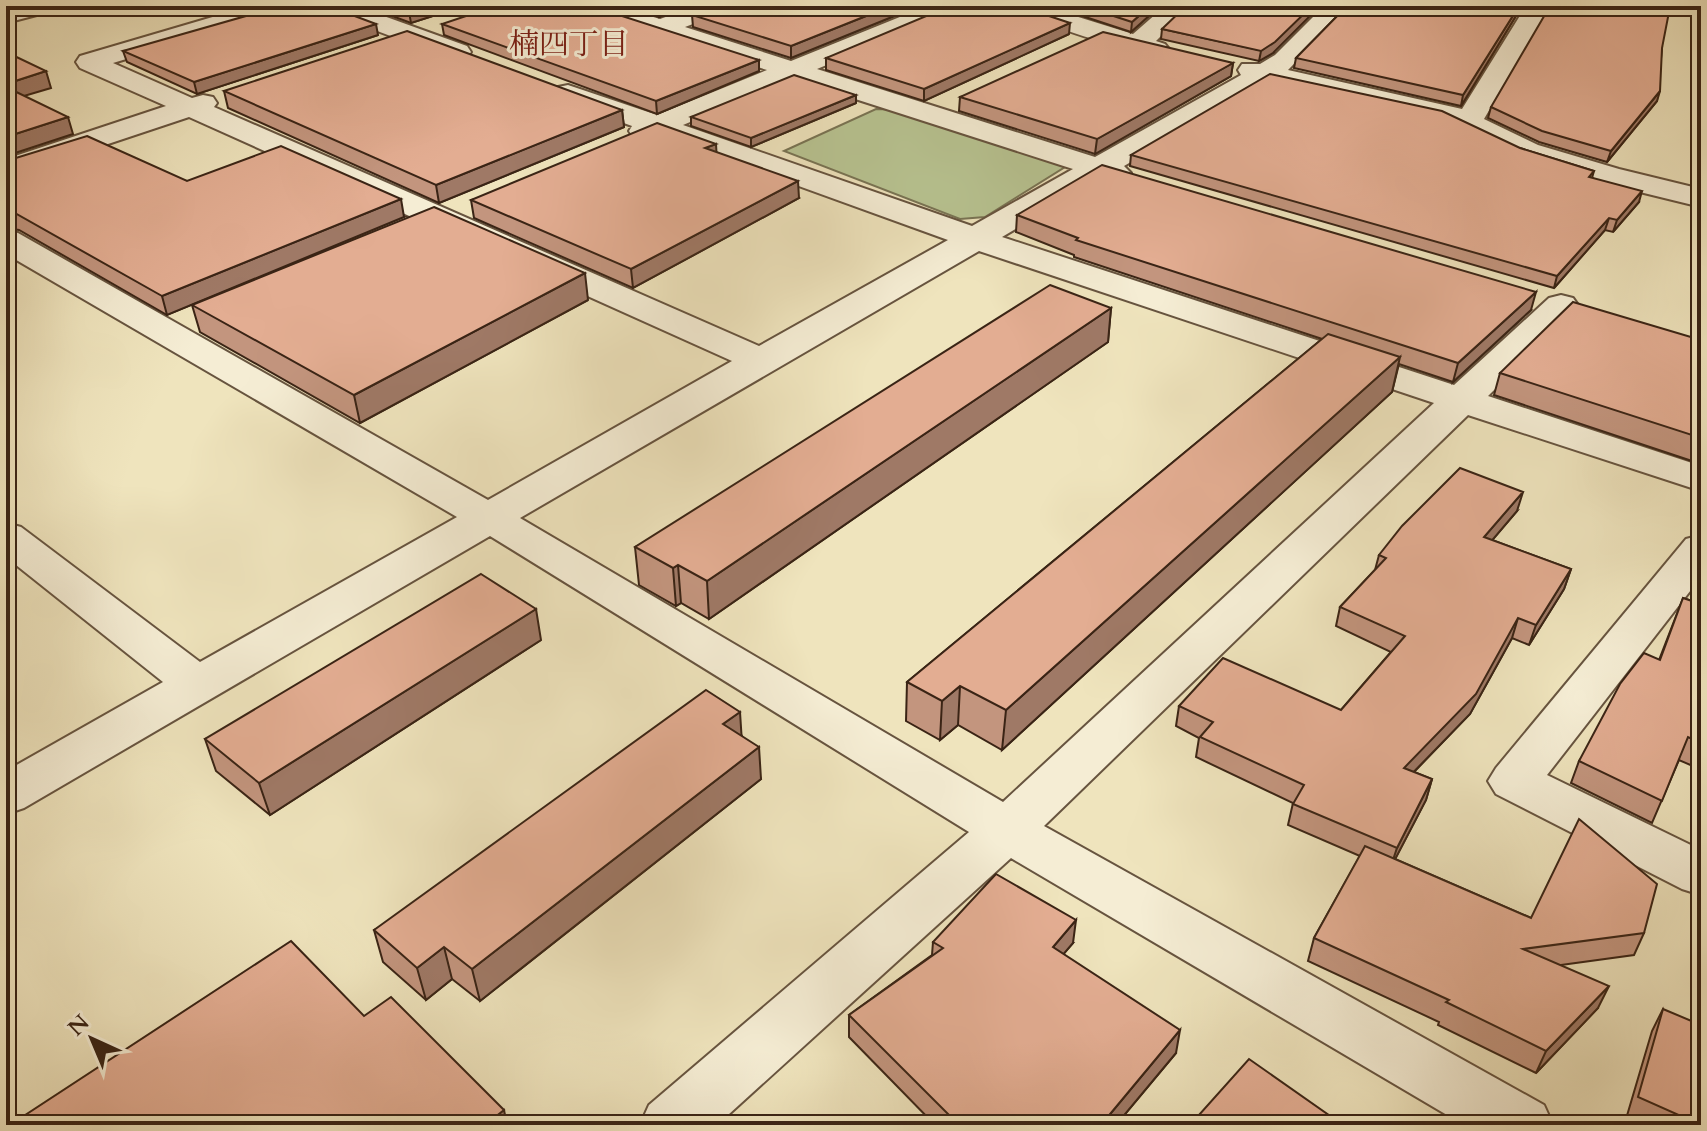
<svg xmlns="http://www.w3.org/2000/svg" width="1707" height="1131" font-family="Cardo,'Noto Serif JP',serif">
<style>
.green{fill:#b8c492;stroke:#797454;stroke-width:2}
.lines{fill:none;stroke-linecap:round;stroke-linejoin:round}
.minor-casing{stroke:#67543f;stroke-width:4}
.minor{fill:#f5edd4;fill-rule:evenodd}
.wall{fill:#c3957e;stroke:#3a2415;stroke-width:2}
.shaded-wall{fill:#9f7966;stroke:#3a2415;stroke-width:2}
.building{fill:#e3ad92;stroke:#3a2415;stroke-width:2}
.labels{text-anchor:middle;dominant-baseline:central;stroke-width:6;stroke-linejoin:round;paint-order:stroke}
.far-neighbourhood-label{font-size:30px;fill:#7a1f14;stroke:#f5edd4}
</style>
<rect width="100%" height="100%" fill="#efe4bd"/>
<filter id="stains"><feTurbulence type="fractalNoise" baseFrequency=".0025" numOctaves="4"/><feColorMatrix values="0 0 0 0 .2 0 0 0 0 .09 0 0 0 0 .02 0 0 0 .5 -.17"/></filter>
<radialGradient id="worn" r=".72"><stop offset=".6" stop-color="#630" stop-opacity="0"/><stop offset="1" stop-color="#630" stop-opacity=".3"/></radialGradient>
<path class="green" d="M876,109L906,110L1059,161L1065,167L985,217L960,219L784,151Z"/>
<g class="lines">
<defs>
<g id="minor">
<path d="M15,6H55L52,11L6,23V8Z"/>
<path d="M250,6H288L285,11L113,63L192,98L203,95L213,97L217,103L214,107L759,346L948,240L658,135L643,140L633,137L629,131L632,126L558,99L554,93L558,87L568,85L657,115L767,70L583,11L580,6H617L660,19L696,6H730L727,11L685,27L791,61L927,6H960L957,11L817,69L1095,157L1241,75L1238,70L1242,64H1260L1275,55L1324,6H1350L1288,70L1462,109L1526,6H1550L1484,119L1538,145L1619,169L1701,189V207L1599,182L1518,157L1440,119L1268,82L1124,166L1131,173L1127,179L1116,182L1102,178L1002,237L1454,385L1549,298L1561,295L1573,298L1578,305L1573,312L1488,396L1701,466V491L1468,415L1044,826L1544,1105L1553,1125H1464L1011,858L717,1125H640L649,1105L969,832L490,536L24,808L6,814V771L163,682L6,557V523L21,527L200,662L457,517L6,254V230L18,233L488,500L732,361L189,117L6,178V159L166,106L80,68L76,62L80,56ZM793,79L1073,169L972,226L683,125ZM979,251L1434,403L1003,802L520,518Z"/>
<path d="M321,6H356L467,46L471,52L467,58H449L324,11Z"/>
<path d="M1006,6H1043L1133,34L1165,6H1191L1156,41L1165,44L1169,49L1165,54C1143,60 1039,20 1009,11Z"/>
<path d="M1701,535V577L1547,775L1701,850V895L1682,889L1496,794L1488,781L1496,768L1686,539Z"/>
</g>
</defs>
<use href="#minor" class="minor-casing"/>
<use href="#minor" class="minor"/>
</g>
<g class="wall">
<path d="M365,6H464L411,23Z"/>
<path d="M626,6H688L659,17Z"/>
<path d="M919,6L791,58L693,27L692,15Z"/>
<path d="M1052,6H1160L1131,32Z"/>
<path d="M1347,6H1522L1461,106L1294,68L1296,58Z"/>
<path d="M442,24L759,60V71L657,114L444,35Z"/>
<path d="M1162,29L1273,53L1259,61L1161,39Z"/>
<path d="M1069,34L924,101L826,70V58Z"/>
<path d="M378,35L197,94L127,62L123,51Z"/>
<path d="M1662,48L1657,101L1607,162L1539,142L1488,118L1491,107Z"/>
<path d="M1233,63L1231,76L1095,154L959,111L960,97Z"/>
<path d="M224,91L622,110L624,127L439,203L228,108Z"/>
<path d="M856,103L751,147L691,126V117Z"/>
<path d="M716,144V152L799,198L633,288L474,218L471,200Z"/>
<path d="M1520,148L1594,171L1592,178L1639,202L1613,232L1605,230L1554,288L1130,166L1131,155Z"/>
<path d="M6,161L187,181L404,217L167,315L19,230L6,228Z"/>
<path d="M1017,215L1531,310L1453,382L1399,364L1392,392L1002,750L958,725L940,740L906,721L907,682L1322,339L1074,257V255L1016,232Z"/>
<path d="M588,300L360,423L200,332L192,305Z"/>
<path d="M1111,308L1108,342L709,619L681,603L676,606L639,585L635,547Z"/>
<path d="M1701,340V464L1494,395L1500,373Z"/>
<path d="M1517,511L1492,540L1571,569L1564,589L1529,645L1512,638L1470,714L1414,772L1432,779L1426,800L1395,859L1531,918L1644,933L1634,955L1561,965L1598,1008L1536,1073L1438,1025L1439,1022L1308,961L1314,938L1360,856L1288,825L1293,803L1196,757L1199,738L1176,726L1179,706L1341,710L1391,652L1336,626L1340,607L1375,570L1379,555Z"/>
<path d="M1683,598L1701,604V759L1695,767L1679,760L1652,823L1571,783L1579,761L1659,660Z"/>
<path d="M541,640L270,815L216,771L205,739Z"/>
<path d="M742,736L761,779L480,1001L452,979L426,1000L383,962L374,930Z"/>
<path d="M933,942L1073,943L1063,954L1176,1053L1116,1125H935L849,1037V1015L932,955Z"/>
<path d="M1663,1009L1701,1125H1638L1626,1119L1652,1031Z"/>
</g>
<g class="shaded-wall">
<path d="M427,6H464L411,23L409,12Z"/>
<path d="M658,6H688L659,17Z"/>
<path d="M891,6H919L791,58V46Z"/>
<path d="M1150,6H1160L1131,32L1132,22Z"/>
<path d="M1312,6H1320L1273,53L1259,61L1261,51Z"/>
<path d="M1519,6H1522L1461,106L1463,95Z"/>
<path d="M1070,23L1069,34L924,101V89Z"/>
<path d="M376,24L378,35L197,94L194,82Z"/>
<path d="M759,60V71L657,114L656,101Z"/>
<path d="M1233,63L1231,76L1095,154L1097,139Z"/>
<path d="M46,71L51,88L7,101L6,97V84Z"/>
<path d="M1660,91L1657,101L1607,162L1611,151Z"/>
<path d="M856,95V103L751,147V138Z"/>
<path d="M622,110L624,127L439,203L436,185Z"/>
<path d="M68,117L73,134L6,156V137Z"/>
<path d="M716,144L717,161L705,148Z"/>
<path d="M798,181L799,198L633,288L631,269Z"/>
<path d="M1642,191L1639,202L1613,232L1617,220Z"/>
<path d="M401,199L404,217L167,315L162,296Z"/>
<path d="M1609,218L1605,230L1554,288L1557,276Z"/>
<path d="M585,273L588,300L360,423L354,395Z"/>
<path d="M1536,292L1531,310L1453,382L1458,363Z"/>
<path d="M1111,308L1108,342L709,619L707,581Z"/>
<path d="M1400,357L1392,392L1002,750L1006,710Z"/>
<path d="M1523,492L1517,511L1478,557L1484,537Z"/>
<path d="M678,565L681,603L676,606L673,568Z"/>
<path d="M1571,569L1564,589L1529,645L1536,625Z"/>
<path d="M536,609L541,640L270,815L259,783Z"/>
<path d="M1518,618L1512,638L1470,714L1398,788L1404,768Z"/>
<path d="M960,686L958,725L940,740L942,701Z"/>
<path d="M740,712L742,743L723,724Z"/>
<path d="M759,747L761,779L480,1001L472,969Z"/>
<path d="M1432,779L1426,800L1390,869L1397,848Z"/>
<path d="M1076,920L1073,943L1050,970L1053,947Z"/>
<path d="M444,947L452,979L426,1000L417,968Z"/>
<path d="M1609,986L1598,1008L1536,1073L1546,1051Z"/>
<path d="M1180,1030L1176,1053L1116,1125H1101Z"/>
<path d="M504,1110L507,1125H485Z"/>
</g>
<g class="building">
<path d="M281,6H328L376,24L194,82L123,51Z"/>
<path d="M394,6H427L409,12Z"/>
<path d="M496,6H591L759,60L656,101L442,24Z"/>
<path d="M718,6H891L791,46L692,15Z"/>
<path d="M950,6H1019L1070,23L924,89L826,58Z"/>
<path d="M1083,6H1150L1132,22Z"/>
<path d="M1186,6H1312L1275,42L1261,51L1162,29Z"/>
<path d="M1347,6H1519L1463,95L1296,58Z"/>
<path d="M1550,6H1668L1669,12L1662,48L1660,91L1611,151L1542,131L1491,107Z"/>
<path d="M407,31L622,110L436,185L224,91Z"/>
<path d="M1103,32L1233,63L1097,139L960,97Z"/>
<path d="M6,52L46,71L6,84Z"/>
<path d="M1270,74L1442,111L1520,148L1594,171L1589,177L1642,191L1617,220L1609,218L1557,276L1131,155Z"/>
<path d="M794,75L856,95L751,138L691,117Z"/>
<path d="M6,87L68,117L6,137Z"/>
<path d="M657,123L716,144L705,148L798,181L631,269L471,200Z"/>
<path d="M87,136L187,181L281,146L401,199L162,296L13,212L6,211V161Z"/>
<path d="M1102,165L1536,292L1458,363L1076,240L1078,238L1017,215Z"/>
<path d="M434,207L585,273L354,395L192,305Z"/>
<path d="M1050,285L1111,308L707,581L678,565L673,568L635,547Z"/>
<path d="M1573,302L1701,340V438L1500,373Z"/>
<path d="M1328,334L1400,357L1006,710L960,686L942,701L907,682Z"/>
<path d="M1460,468L1523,492L1484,537L1571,569L1536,625L1518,618L1476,694L1404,768L1432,779L1397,848L1293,804L1304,785L1200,737L1213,722L1179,706L1223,658L1341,710L1405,636L1340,607L1386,558L1379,555L1402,526Z"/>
<path d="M481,574L536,609L259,783L205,739Z"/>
<path d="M1683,598L1701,604V743L1688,737L1662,801L1579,761L1620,684L1644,653L1660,660Z"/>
<path d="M706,690L740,712L723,724L759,747L472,969L444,947L417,968L374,930Z"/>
<path d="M1579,819L1657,884L1644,933L1523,949L1609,986L1546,1051L1446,1002L1449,1000L1314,938L1365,846L1531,918Z"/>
<path d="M996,874L1076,920L1053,947L1180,1030L1101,1125H959L849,1015L943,948L933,942Z"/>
<path d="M291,941L364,1016L391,997L504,1110L485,1125H10Z"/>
<path d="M1663,1009L1701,1025V1125L1638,1097Z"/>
<path d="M1249,1059L1343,1125H1190Z"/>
</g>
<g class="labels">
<g class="far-neighbourhood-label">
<text x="569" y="44">楠四丁目</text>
</g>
</g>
<rect width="1707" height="1131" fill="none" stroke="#efe4bd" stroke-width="32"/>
<rect x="8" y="8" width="1691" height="1115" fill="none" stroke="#3a2415" stroke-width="4"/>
<rect x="16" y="16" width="1675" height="1099" fill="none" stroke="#3a2415" stroke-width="2"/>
<g transform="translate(92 1039) rotate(316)" stroke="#f5edd4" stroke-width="6" paint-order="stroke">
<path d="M0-6L14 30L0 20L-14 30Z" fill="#3a2415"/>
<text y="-12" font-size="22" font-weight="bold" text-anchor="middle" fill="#3a2415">N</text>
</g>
<rect width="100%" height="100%" filter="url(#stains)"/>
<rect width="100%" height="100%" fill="url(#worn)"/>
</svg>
